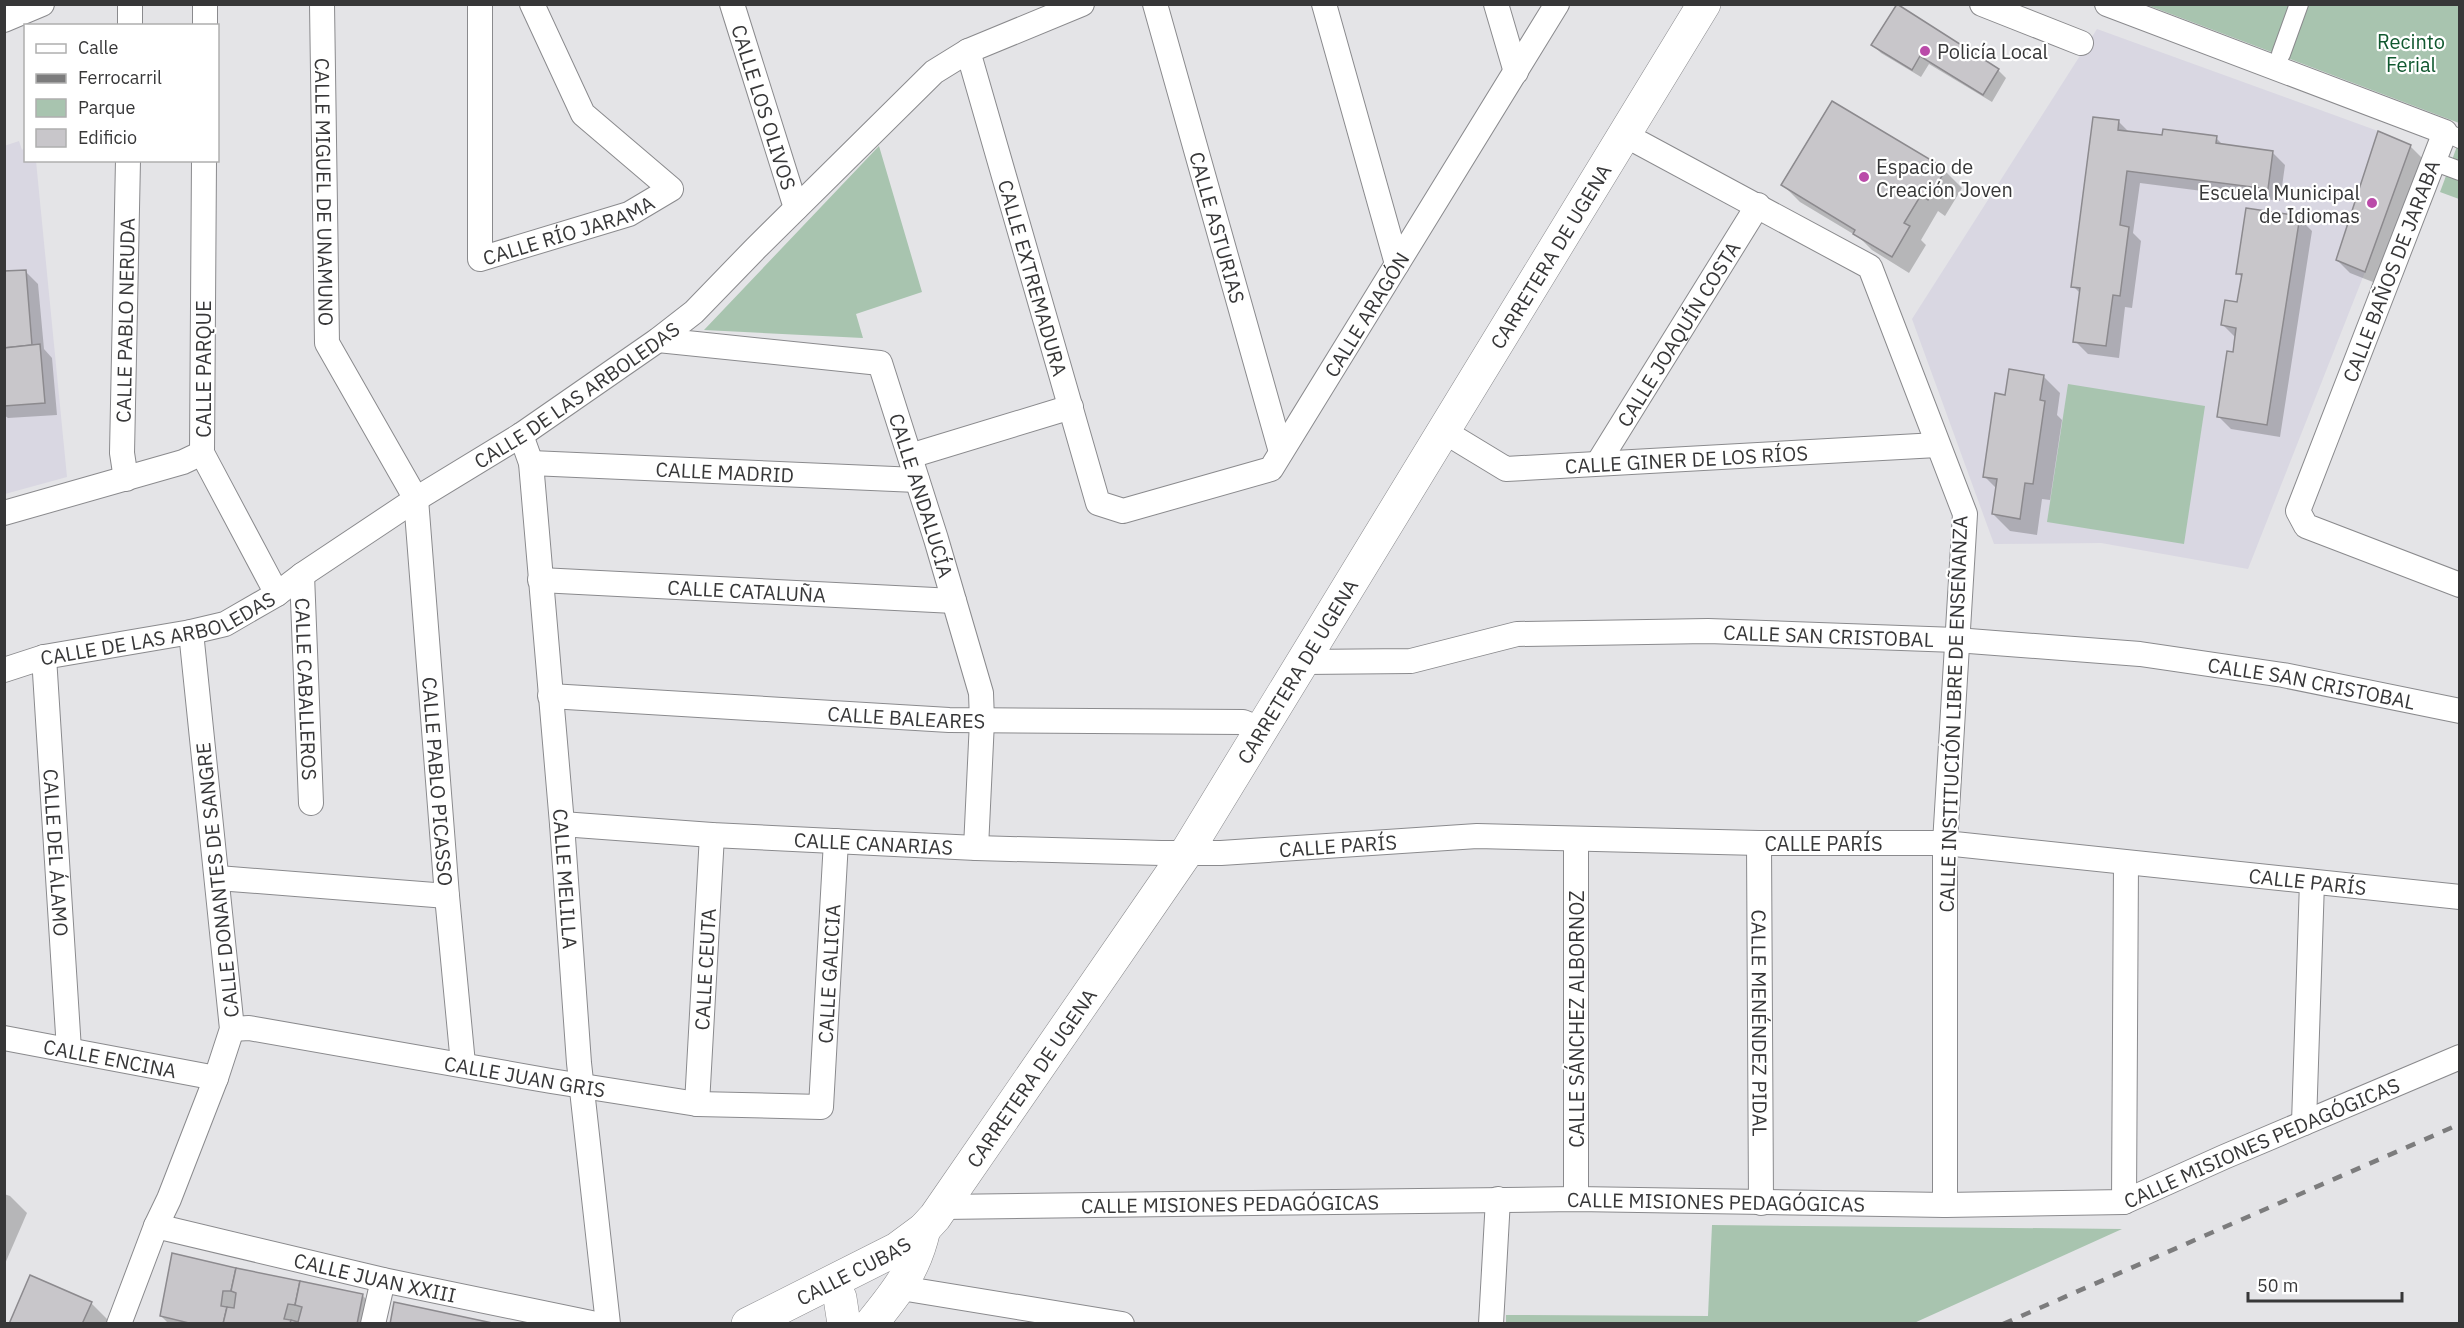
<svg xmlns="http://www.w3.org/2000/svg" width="2464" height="1328" font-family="'IBM Plex Sans',sans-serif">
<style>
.built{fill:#d9d7e2}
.green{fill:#a8c4af}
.shadow{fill:#0003}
.building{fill:#c8c6ca;stroke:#8c8a8e;stroke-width:1.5}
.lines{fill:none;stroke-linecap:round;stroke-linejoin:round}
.pedestrian-casing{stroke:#8a8a8d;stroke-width:20}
.minor-casing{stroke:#8a8a8d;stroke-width:26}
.secondary-casing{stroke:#8a8a8d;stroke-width:34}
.pedestrian{stroke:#fff;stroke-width:18}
.minor{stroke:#fff;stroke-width:24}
.secondary{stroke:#fff;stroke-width:33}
.rail{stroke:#7c7c7d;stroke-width:4.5;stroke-dasharray:10 10;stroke-linecap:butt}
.poi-dot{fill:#ba4ba9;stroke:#fff;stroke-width:2}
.labels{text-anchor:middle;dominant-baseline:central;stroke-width:4.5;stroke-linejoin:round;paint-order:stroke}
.park-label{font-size:20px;fill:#10582f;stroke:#fff}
.poi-label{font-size:20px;fill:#373738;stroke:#fff;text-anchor:start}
.street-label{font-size:20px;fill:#373738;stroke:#fff}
</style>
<rect width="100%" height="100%" fill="#e4e4e7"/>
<g class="built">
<path d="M2097,29L2378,131L2336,260L2365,272L2248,569L2101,543L1994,544L1912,319Z"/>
<path d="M19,141L22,150L25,147L26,160L36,161L67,477L5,494L4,146Z"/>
</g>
<g class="green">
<path d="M2147,5H2459V123Z"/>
<path d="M2459,141V199L2440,192Z"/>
<path d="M879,146L922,292L856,314L863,338L704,330Z"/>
<path d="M2068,384L2205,406L2184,544L2047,522Z"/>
<path d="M1712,1225L2122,1229L1914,1323H1506V1315L1708,1316Z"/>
</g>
<g class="shadow">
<path d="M1873,45L1998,70L2006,78L1992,102L1929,64L1921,77L1881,53Z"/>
<path d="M2119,122L2130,133L2164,137L2216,138L2224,146L2272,152L2285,165L2280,201L2140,183L2133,233L2141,241L2132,308L2125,307L2119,358L2088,354L2075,341L2081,294L2073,286Z"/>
<path d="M2410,146L2423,159L2378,284L2350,273L2337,260Z"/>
<path d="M1945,171L1962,188L1945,216L1938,211L1921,240L1926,245L1909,273L1872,250L1860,238L1800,202L1783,185Z"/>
<path d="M2299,218L2312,231L2280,437L2231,429L2218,416L2234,354L2235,337L2223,325L2239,303L2243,278L2238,273Z"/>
<path d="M25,271L38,284L44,349L52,358L57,415L8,418L4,415V273Z"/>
<path d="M2043,376L2060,393L2057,415L2062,420L2050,500L2042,499L2037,535L2010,531L1993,514L1997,489L1984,476L2006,397Z"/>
<path d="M4,1194L10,1196L27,1213L4,1266Z"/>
<path d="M173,1255L362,1295L375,1308L372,1324H169L161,1316Z"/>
<path d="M91,1303L108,1320L107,1324H11Z"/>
</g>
<g class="building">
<path d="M1897,4L1999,69L1983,95L1920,56L1912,70L1871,45Z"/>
<path d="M1832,101L1946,169L1928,200L1921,195L1904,223L1910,226L1892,257L1853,234L1855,230L1781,185Z"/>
<path d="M2093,117L2119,120L2118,130L2162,135L2163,129L2217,136L2216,143L2273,151L2268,189L2127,171L2120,225L2129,227L2120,296L2113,295L2106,346L2073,342L2080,288L2071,287Z"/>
<path d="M2378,131L2411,145L2365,272L2336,260Z"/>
<path d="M2246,208L2300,216L2267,425L2217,417L2227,351L2233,352L2236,328L2221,325L2225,300L2237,302L2242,274H2236Z"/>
<path d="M26,270L32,345L4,348V271Z"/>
<path d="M40,344L45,403L4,406V348Z"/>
<path d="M2009,369L2044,375L2040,400L2045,401L2033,484L2025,483L2020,519L1992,514L1997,479L1983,477L1995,393L2005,395Z"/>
<path d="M172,1253L236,1268L231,1291H223L221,1306L227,1307L223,1324H193L160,1316Z"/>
<path d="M236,1268L300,1281L295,1305L288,1304L284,1319L291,1320L290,1324H223L227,1307L234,1308L236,1293L231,1291Z"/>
<path d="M30,1275L92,1302L82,1324H9Z"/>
<path d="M300,1281L363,1294L357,1324H290L291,1320L298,1322L302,1307L295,1305Z"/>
<path d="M394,1302L497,1324H390Z"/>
</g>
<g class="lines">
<defs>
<g id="pedestrian">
<path d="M2281,54L2299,4"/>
<path d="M2445,132L2460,139"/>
<path d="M2433,161L2460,171"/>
</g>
<g id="minor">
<path id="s1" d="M322,4L327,343L416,499L447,896L463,1064"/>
<path id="s2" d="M480,4V259L629,214L671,189L583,114L532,4"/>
<path id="s3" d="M732,4L796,208"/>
<path id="s4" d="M1155,4L1281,452"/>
<path d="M1324,4L1397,264"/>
<path d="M1496,4L1516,72"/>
<path d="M1982,4L2081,43"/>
<path d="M2107,4L2445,132L2298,511L2306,526L2460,585"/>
<path d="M4,20L42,4"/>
<path d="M130,26V4"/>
<path d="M205,26V4"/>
<path id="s5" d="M968,51L1098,503L1123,511L1271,469L1557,4"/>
<path d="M1625,135L1870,267L1965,514L1945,843V1205"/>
<path d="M204,160L202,453L277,594"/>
<path id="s6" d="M658,340L880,363L936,539L981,693L982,721L976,848"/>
<path id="s7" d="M1445,432L1506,469L1937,445"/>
<path id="s8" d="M521,435L531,463L562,824L579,1063L608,1324"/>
<path d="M910,456L1071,407"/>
<path id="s9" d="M531,463L917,480"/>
<path id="s10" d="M1598,463L1758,205"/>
<path id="s11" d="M126,479L122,453L128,160"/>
<path d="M4,513L183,462L202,453"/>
<path id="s12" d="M302,575L311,803"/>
<path id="s13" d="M540,580L954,601"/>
<path id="s14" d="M44,657L69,1050"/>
<path id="s15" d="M1304,662L1411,661L1517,634L1708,631L1956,640L2140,654L2283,675L2460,711"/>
<path id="s16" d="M4,670L44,657L191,632L225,624L277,594L302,575L416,499L521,435L658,340L694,312L756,248L934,72L968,51L1082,4"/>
<path id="s17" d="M550,696L949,720L1243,722L1263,730"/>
<path id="s18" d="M562,824L712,835L976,848L1161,853H1221L1477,836L1759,843H1945L2460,897"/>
<path id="s19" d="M1759,843L1761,1203"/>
<path d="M218,878L447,896"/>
<path id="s20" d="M232,1029L249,1028L551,1081L697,1104L821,1107L836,841"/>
<path id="s21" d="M4,1038L216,1078"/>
<path id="s22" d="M697,1104L712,835"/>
<path d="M2304,1123L2312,882"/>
<path d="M1576,1199V839"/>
<path d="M2124,1202L2126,863"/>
<path id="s23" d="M942,1207L1576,1199L1945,1205L2124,1202L2224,1157L2460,1057"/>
<path id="s24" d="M156,1226L383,1280L596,1324"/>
<path d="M901,1288L1122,1324"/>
<path d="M119,1324L156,1226L169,1199L216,1078L232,1029L191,632"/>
<path d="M373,1324L383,1280"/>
<path d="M1491,1324L1498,1199"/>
</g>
<g id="secondary">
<path d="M833,1283L840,1298L844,1324"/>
<path id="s25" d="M748,1324L897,1249L924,1229L935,1217L1186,853L1704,4"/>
<path d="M871,1324C897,1292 915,1270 924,1229"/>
</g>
</defs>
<use href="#pedestrian" class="pedestrian-casing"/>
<use href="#minor" class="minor-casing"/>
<use href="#secondary" class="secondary-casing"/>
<use href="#pedestrian" class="pedestrian"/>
<use href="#minor" class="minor"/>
<use href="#secondary" class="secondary"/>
<path class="rail" d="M2003,1324L2460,1124"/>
</g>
<g class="poi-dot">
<circle cx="1925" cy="51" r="6"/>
<circle cx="1864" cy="177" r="6"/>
<circle cx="2372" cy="203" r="6"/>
</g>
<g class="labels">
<g class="park-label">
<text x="2411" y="41">Recinto<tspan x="2411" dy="23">Ferial</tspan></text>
</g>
<g class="poi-label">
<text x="1937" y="51">Policía Local</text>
<text x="1876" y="166">Espacio de<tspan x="1876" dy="23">Creación Joven</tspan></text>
<text x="2360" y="192" text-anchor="end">Escuela Municipal<tspan x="2360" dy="23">de Idiomas</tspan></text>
</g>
<g class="street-label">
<text stroke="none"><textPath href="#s3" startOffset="108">CALLE LOS OLIVOS</textPath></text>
<text stroke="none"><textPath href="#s1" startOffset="188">CALLE MIGUEL DE UNAMUNO</textPath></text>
<text stroke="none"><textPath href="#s2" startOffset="348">CALLE RÍO JARAMA</textPath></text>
<text stroke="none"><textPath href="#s4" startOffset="232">CALLE ASTURIAS</textPath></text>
<text stroke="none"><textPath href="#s25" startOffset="1358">CARRETERA DE UGENA</textPath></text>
<text transform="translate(2391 271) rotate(-69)">CALLE BAÑOS DE JARABA</text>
<text stroke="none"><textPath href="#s5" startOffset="236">CALLE EXTREMADURA</textPath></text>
<text stroke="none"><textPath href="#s5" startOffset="832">CALLE ARAGÓN</textPath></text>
<text stroke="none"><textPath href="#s11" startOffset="159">CALLE PABLO NERUDA</textPath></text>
<text stroke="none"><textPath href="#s10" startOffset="152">CALLE JOAQUÍN COSTA</textPath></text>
<text transform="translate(203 369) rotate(-90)">CALLE PARQUE</text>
<text stroke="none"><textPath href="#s16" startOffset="646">CALLE DE LAS ARBOLEDAS</textPath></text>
<text stroke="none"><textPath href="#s7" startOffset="252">CALLE GINER DE LOS RÍOS</textPath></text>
<text stroke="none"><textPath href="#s9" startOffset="194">CALLE MADRID</textPath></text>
<text stroke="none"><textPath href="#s6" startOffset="362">CALLE ANDALUCÍA</textPath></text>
<text stroke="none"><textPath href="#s13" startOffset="207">CALLE CATALUÑA</textPath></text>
<text stroke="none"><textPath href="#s16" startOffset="160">CALLE DE LAS ARBOLEDAS</textPath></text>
<text stroke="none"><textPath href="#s15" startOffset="528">CALLE SAN CRISTOBAL</textPath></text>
<text stroke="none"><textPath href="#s25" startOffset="872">CARRETERA DE UGENA</textPath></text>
<text stroke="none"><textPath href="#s15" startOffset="1014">CALLE SAN CRISTOBAL</textPath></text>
<text stroke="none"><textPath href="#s12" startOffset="114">CALLE CABALLEROS</textPath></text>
<text transform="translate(1953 714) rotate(-88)">CALLE INSTITUCIÓN LIBRE DE ENSEÑANZA</text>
<text stroke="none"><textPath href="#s17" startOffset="357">CALLE BALEARES</textPath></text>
<text stroke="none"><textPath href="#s1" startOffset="802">CALLE PABLO PICASSO</textPath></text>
<text stroke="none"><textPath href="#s18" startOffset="312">CALLE CANARIAS</textPath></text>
<text stroke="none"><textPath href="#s18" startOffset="1263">CALLE PARÍS</textPath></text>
<text stroke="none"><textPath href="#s18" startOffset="777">CALLE PARÍS</textPath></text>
<text stroke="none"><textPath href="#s14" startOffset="196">CALLE DEL ÁLAMO</textPath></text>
<text stroke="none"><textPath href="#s8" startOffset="447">CALLE MELILLA</textPath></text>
<text transform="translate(217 880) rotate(-96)">CALLE DONANTES DE SANGRE</text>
<text stroke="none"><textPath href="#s18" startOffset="1749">CALLE PARÍS</textPath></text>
<text stroke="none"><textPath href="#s22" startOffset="135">CALLE CEUTA</textPath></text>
<text stroke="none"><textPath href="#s20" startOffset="729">CALLE GALICIA</textPath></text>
<text transform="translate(1576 1019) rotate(-90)">CALLE SÁNCHEZ ALBORNOZ</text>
<text stroke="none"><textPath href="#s19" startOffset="180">CALLE MENÉNDEZ PIDAL</textPath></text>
<text stroke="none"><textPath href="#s21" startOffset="108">CALLE ENCINA</textPath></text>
<text stroke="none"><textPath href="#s20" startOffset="297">CALLE JUAN GRIS</textPath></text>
<text stroke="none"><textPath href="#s25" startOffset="386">CARRETERA DE UGENA</textPath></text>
<text stroke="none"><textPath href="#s23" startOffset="1332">CALLE MISIONES PEDAGÓGICAS</textPath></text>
<text stroke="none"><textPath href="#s23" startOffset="774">CALLE MISIONES PEDAGÓGICAS</textPath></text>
<text stroke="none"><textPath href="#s23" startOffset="288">CALLE MISIONES PEDAGÓGICAS</textPath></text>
<text stroke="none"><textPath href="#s25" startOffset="118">CALLE CUBAS</textPath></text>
<text stroke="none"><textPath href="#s24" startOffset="225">CALLE JUAN XXIII</textPath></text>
</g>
</g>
<rect width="2464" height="1328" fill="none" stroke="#373738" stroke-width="12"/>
<rect x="24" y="24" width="195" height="138" fill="#ffffff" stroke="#afafaf" stroke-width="1.5"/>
<rect x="36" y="44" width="30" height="9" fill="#ffffff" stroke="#afafaf" stroke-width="1.5"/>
<text x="78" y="54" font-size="18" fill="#373738">Calle</text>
<rect x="36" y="74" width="30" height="9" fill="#7c7c7d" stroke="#afafaf" stroke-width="1.5"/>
<text x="78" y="84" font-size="18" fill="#373738">Ferrocarril</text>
<rect x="36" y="99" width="30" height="18" fill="#a8c4af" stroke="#afafaf" stroke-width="1.5"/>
<text x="78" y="114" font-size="18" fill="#373738">Parque</text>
<rect x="36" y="129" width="30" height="18" fill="#c8c6ca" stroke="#afafaf" stroke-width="1.5"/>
<text x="78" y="144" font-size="18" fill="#373738">Edificio</text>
<path d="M2248 1292v9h154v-9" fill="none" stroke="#373738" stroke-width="3"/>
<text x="2257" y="1292" font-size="18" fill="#373738" stroke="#ffffff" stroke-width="4.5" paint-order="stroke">50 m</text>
</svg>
